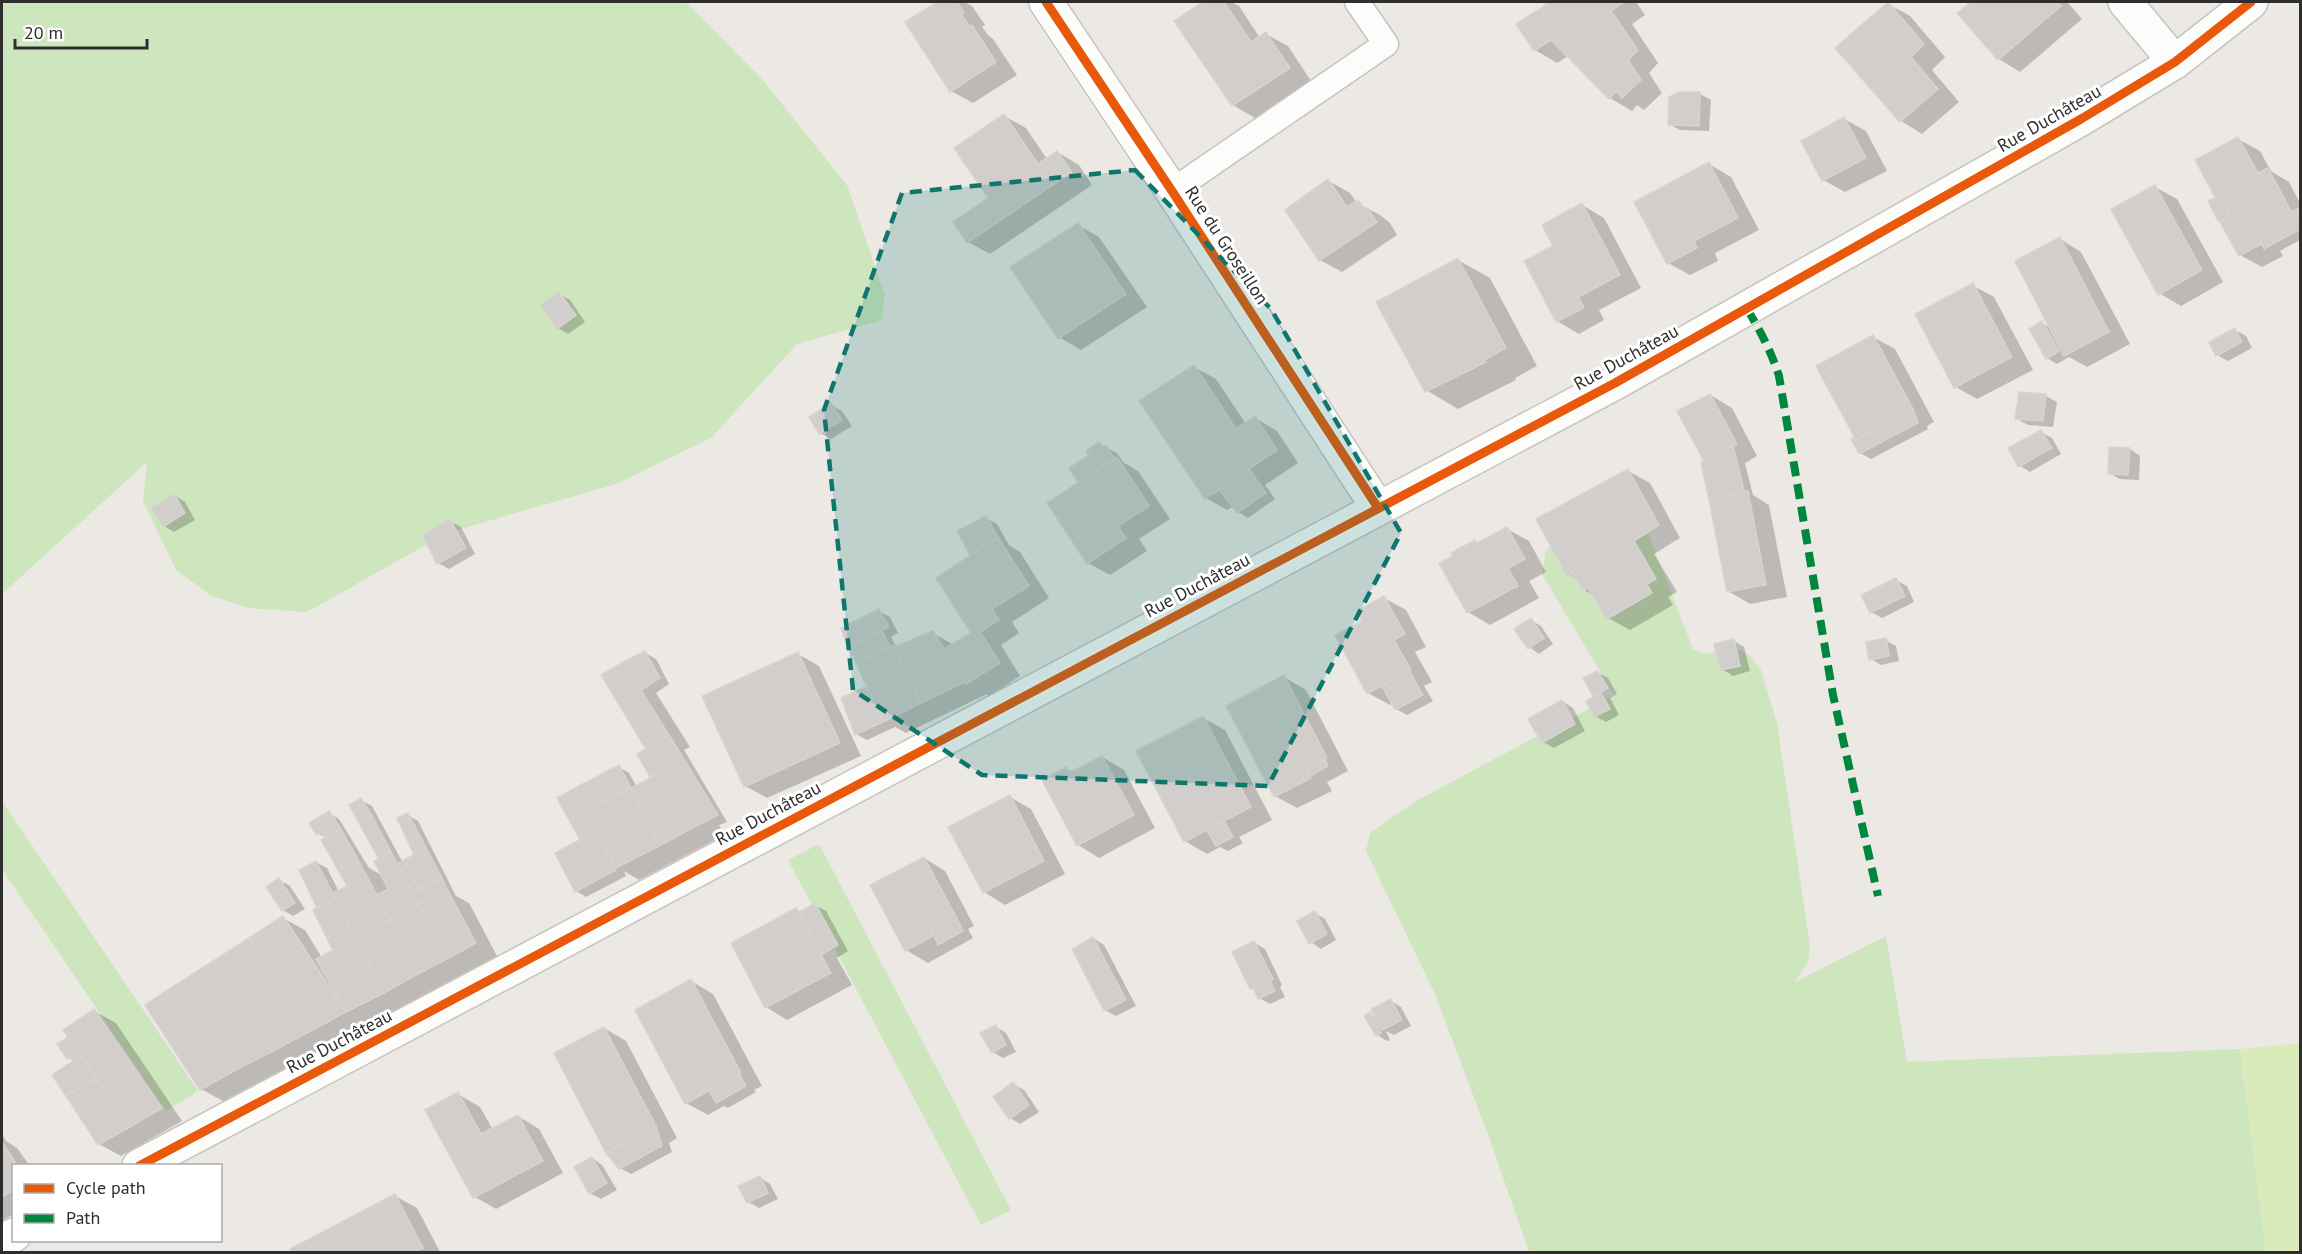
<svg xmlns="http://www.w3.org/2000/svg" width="2302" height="1254" font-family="'PT Sans',sans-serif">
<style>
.green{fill:#cee6be}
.pitch{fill:#d9eabb}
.shadow{fill:#0003;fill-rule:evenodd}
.building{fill:#d1cecb;stroke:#d7d4d0;stroke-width:1.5}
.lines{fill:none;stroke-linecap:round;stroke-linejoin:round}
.service-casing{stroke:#c5c4c5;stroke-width:27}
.minor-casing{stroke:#c5c4c5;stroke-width:36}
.tertiary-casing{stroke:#c5c4c5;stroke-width:36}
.service{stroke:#fcfcfb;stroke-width:24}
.minor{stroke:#fcfcfb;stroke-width:33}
.tertiary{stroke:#fcfcfb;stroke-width:33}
.quiet{stroke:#00873e;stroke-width:8;stroke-dasharray:15 8;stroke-linecap:butt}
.cycleway-casing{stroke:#fff;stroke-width:13}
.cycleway{stroke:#e8590c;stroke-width:9}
.marked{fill:#0f766e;fill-opacity:0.2;stroke:#0f766e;stroke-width:4.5;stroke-dasharray:12 8;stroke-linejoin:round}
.labels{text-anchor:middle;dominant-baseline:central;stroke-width:6;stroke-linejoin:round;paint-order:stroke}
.street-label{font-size:18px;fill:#2e2e2e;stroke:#fff}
</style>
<rect width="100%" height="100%" fill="#ece8e4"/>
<g class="green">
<path d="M2,2H686L761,78L847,185L885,295L882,320L797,344L711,438L616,484L447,533L307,612L248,608L210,595L176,570L143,501L147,462L2,594Z"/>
<path d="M1576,525L1646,528L1693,649L1705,654L1735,648L1749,655L1761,670L1777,723L1810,946L1808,962L1795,982L1886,936L1907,1062L2240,1049L2266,1252H1529L1490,1140L1435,994L1366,851L1370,833L1416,801L1614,695L1542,574L1546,550Z"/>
<path d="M2,801L198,1091L166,1111L2,869Z"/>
<path d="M819,844L1011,1210L981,1225L788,860Z"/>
</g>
<path class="pitch" d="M2300,1043V1252H2266L2240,1049Z"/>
<g class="shadow">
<path d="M939,2H964L972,6L985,25L982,27L988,35L993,39L1017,75L973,103L951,91L907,23Z"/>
<path d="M1206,2H1231L1239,6L1260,38L1266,34L1288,46L1311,81L1255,118L1233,105L1177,21Z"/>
<path d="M1545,2H1636L1645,15L1632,24L1658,63L1649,73L1662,93L1644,110L1637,105L1632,111L1610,98L1568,56L1557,63L1535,50L1518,25L1548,6Z"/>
<path d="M1973,2H2067L2082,19L2020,72L1999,59L1959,14Z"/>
<path d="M1888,4L1910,16L1945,57L1932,70L1959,102L1922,134L1901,121Z"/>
<path d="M1700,94L1711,100L1709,131L1680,130L1669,124Z"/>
<path d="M1004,116L1026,128L1047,159L1057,152L1079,165L1092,185L990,254L968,242L990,199Z"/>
<path d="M1844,119L1866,131L1887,171L1845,192L1823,180Z"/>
<path d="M2238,139L2260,151L2271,171L2289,182L2300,203V240L2280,251L2283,256L2262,267L2240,255L2219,198L2216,196Z"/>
<path d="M1709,164L1731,177L1759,230L1715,253L1718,261L1690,275L1668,263Z"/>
<path d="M1329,181L1350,193L1357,203L1380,215L1390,223L1397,235L1342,272L1320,260Z"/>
<path d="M2155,187L2177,199L2223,282L2181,306L2159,293Z"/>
<path d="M1582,205L1604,218L1641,288L1599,310L1604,320L1579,334L1557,321L1555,246Z"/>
<path d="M1078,225L1099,237L1147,307L1081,350L1059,337Z"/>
<path d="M2060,239L2081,252L2130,344L2087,367L2069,357L2057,364L2047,358L2042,323L2052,329Z"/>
<path d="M1458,260L1490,278L1537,366L1515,378L1516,380L1458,409L1426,390Z"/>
<path d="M1972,285L1994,297L2033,370L1977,399L1956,387Z"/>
<path d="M559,294L570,300L585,322L568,334L558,328Z"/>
<path d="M2235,330L2246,336L2252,348L2228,361L2217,355Z"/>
<path d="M1873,337L1895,349L1934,422L1927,426L1928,429L1871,459L1860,453L1859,442Z"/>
<path d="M1194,367L1216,379L1246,424L1255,418L1277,431L1298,463L1265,485L1275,499L1248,518L1238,512L1234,506L1227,510L1206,498ZM1219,487L1221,489L1213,495V492Z"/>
<path d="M2020,394L2046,396L2057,402L2053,427L2028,425L2017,419Z"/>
<path d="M1710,395L1732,408L1757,456L1745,463L1753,495L1769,505L1787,597L1750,604L1728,591L1705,461Z"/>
<path d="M831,405L842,411L852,426L831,439L820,433Z"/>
<path d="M2041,432L2052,438L2061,454L2030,472L2019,465Z"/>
<path d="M1100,444L1117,453L1123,462L1138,471L1170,519L1139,539L1147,551L1110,575L1088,563L1080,483L1091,456Z"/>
<path d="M2130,449L2140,456L2139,480L2120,479L2109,473Z"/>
<path d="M1628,471L1650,483L1680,538L1654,554L1677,592L1668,597L1673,605L1630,630L1608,618L1595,596L1584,590L1579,580L1568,574Z"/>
<path d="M174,495L185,502L195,520L174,532L164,526Z"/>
<path d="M986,518L997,524L1009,545L1020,552L1049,598L1012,622L1019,633L1001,645L1020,676L989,696L987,694L906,733L895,727L867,740L856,734L869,687L843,629L879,611L890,617L898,633L891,637L897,648L933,633L954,645L973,634V555L959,532Z"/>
<path d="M450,521L461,527L475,554L449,569L438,563Z"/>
<path d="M1507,529L1529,541L1546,572L1529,581L1539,598L1490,625L1468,612L1441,564L1475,541L1479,544Z"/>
<path d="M1896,580L1907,586L1914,602L1882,618L1871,612Z"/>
<path d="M1384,598L1406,610L1426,647L1415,652L1432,682L1424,686L1433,701L1407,715L1396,709L1393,703L1390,705L1368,693L1364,621Z"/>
<path d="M1531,620L1541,626L1553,644L1539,654L1529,647Z"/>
<path d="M1885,640L1896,646L1899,661L1881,665L1871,659Z"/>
<path d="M1734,641L1744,647L1750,671L1733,676L1722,669Z"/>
<path d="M645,653L656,659L669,684L656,693L690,747L684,750L727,822L719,825L724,835L639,880L624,871L626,876L586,897L576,891L582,841L559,798L619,767L629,773L636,786L652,778L639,755L649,749L603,676Z"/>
<path d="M798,654L819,666L861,756L767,798L745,786Z"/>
<path d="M1597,672L1608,678L1617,694L1610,698L1619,715L1606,722L1595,716V697L1585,679Z"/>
<path d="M1284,677L1306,690L1348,771L1327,782L1332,791L1297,808L1275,796Z"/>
<path d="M1562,701L1573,708L1585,731L1554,748L1543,742Z"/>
<path d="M1203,718L1225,730L1272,820L1239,837L1243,843L1228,851L1220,847L1207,854L1185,841Z"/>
<path d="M1102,757L1124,770L1155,828L1099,858L1078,845L1066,769L1073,772Z"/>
<path d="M1010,797L1031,809L1065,874L1005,905L984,892Z"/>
<path d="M361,800L372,806L403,863L416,855L408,815L418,821L456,896L469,903L497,956L223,1101L201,1089L283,918L305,930L322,958L337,950L319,908L316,862L327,868L339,892L349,887L326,838L317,833L329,813L339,819L369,868L383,876L381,859Z"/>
<path d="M924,858L945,871L974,926L968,929L973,938L928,963L906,950Z"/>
<path d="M279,880L290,886L305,909L293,916L283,910Z"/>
<path d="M815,905L826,911L848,951L837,958L852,985L787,1020L766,1007L796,909L801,913Z"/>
<path d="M1315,913L1325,919L1336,940L1321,949L1311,942Z"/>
<path d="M1093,938L1104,945L1136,1006L1116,1016L1105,1010Z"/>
<path d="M1254,943L1265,949L1282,985L1280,987L1285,997L1270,1004L1259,998L1255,990L1252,988Z"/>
<path d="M691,981L713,994L762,1086L754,1090L756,1092L728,1108L724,1106L708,1115L686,1103Z"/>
<path d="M1391,1001L1401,1007L1411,1026L1394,1035L1386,1031L1390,1040L1387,1041L1377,1035L1370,1014L1377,1018Z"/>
<path d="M94,1011L116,1023L182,1121L121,1156L99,1144L75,1062L68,1058L70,1037Z"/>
<path d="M996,1027L1006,1033L1016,1052L1003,1058L993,1052Z"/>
<path d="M604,1028L626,1041L677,1138L669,1143L672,1152L631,1174L620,1168Z"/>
<path d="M1013,1084L1024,1090L1039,1112L1020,1124L1010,1118Z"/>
<path d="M458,1094L480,1107L493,1130L518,1116L539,1129L563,1173L496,1209L475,1197Z"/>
<path d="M2,1134L6,1141L17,1148L30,1166H14V1214L2,1221Z"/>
<path d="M592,1158L602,1165L617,1190L601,1199L590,1193Z"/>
<path d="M759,1177L770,1184L778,1199L759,1208L748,1202Z"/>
<path d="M395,1196L417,1208L440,1252H294L292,1249Z"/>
</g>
<g class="building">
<path d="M937,2H957L964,13L961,14L970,27L972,25L996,62L950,92L905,22Z"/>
<path d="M1203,2H1224L1251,42L1266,32L1290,68L1232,106L1174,21Z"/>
<path d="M1544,2H1624L1611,11L1638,50L1628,60L1641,80L1622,98L1617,91L1609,99L1551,40L1534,51L1516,24L1546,5Z"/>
<path d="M1888,2L1924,44L1911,57L1938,89L1900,122L1835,48Z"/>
<path d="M1971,2H2058L2061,6L1998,60L1957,13Z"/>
<path d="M1679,92H1700L1699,126L1668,125L1669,97Z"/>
<path d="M1004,114L1038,164L1057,151L1072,172L967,243L953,222L988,198L954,148Z"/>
<path d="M1844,117L1866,158L1822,181L1801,141Z"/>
<path d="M2238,137L2258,173L2268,168L2294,217L2259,236L2263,243L2239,256L2220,222L2230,216L2219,196L2215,197L2195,160Z"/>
<path d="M1709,162L1738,218L1694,241L1697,248L1667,264L1634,202Z"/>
<path d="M1328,179L1347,207L1358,200L1366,211L1368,209L1377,222L1319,261L1285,210Z"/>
<path d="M2155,185L2202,270L2158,295L2111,209Z"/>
<path d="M2219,196L2230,216L2220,222L2218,221L2208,201Z"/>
<path d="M1582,203L1620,275L1578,297L1584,308L1556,322L1524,261L1553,246L1542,225Z"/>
<path d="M2299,208L2300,229L2264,249L2259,236L2294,217L2292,212Z"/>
<path d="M1078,223L1126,294L1058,339L1010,267Z"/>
<path d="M2060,237L2109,332L2064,356L2015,261Z"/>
<path d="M1458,258L1506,348L1484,360L1486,362L1425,392L1376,302Z"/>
<path d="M1973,283L2012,357L1954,388L1915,314Z"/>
<path d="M559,292L576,315L557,329L540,305Z"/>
<path d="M2042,321L2059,351L2046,359L2029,329Z"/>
<path d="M2235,328L2242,342L2216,356L2209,342Z"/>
<path d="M1873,335L1913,409L1856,440L1816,366Z"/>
<path d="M1194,365L1236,429L1255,416L1277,450L1205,499L1139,401Z"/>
<path d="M2019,392L2046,394L2043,421L2015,419Z"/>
<path d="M1710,394L1737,444L1704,461L1677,411Z"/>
<path d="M831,403L842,420L819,434L809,417Z"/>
<path d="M1913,409L1918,423L1859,454L1851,439L1854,438L1856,440Z"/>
<path d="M2041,430L2052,448L2018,467L2008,448Z"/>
<path d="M1099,442L1103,447L1106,445L1114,458L1078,483L1069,468L1089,455L1086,451Z"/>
<path d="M1733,445L1744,491L1709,500L1701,462Z"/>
<path d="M2109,447L2130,448L2128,475L2108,474Z"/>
<path d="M1117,457L1149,506L1118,526L1126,538L1087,564L1047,503Z"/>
<path d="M1249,469L1266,493L1237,513L1219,489Z"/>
<path d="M1628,469L1659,525L1634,541L1656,579L1647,584L1652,593L1607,619L1588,588L1583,591L1573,574L1567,576L1536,519Z"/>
<path d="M1744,491H1748L1766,585L1727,592L1709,500Z"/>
<path d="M174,494L185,513L163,527L151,508Z"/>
<path d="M986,516L998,537L970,555L957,531Z"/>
<path d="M450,519L466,548L437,564L422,535Z"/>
<path d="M1507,527L1525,559L1508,568L1518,586L1467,613L1439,563L1453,556L1451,553L1462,547L1475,540L1477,543Z"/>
<path d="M998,537L1029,586L992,609L999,620L980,632L1000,663L966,684L944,649L971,633L936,578Z"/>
<path d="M1896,578L1905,596L1870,613L1861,595Z"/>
<path d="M1384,596L1405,634L1394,640L1411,670L1367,694L1335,635L1362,621L1357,611Z"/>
<path d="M879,609L889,627L848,647L841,628Z"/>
<path d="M1531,618L1544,638L1528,649L1514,629Z"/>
<path d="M882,631L890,647L856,663L848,647Z"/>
<path d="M933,631L965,682L921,703L894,647Z"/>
<path d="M1886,638L1889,656L1869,660L1866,642Z"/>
<path d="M1734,639L1740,666L1721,670L1714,644Z"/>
<path d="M893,645L921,703L883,722L856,663Z"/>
<path d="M645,651L660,678L641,690L623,662Z"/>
<path d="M798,652L840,743L744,787L702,696Z"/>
<path d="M623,662L669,735L646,749L601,675Z"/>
<path d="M1409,670L1423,695L1395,710L1382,686Z"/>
<path d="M1597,671L1608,688L1593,696L1583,678Z"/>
<path d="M1284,675L1327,758L1306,770L1311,778L1274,797L1226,706Z"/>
<path d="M867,686L883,722L855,735L841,698Z"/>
<path d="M1601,693L1610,709L1594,717L1586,701Z"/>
<path d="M1562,700L1575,724L1542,743L1528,719Z"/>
<path d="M1203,716L1251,807L1184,842L1136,751Z"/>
<path d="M669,735L677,748L718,815L704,822L674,765L650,777L649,775L637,754Z"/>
<path d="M1102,756L1134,815L1077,846L1042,780L1066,767L1069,773Z"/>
<path d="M1325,760L1328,766L1310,776L1306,770Z"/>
<path d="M619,765L631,788L586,811L575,788Z"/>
<path d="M674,765L704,822L659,846L631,788Z"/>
<path d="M575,788L596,831L580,840L557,798Z"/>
<path d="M631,788L659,846L616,868L586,811Z"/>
<path d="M1010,795L1044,861L983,893L948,827Z"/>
<path d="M361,798L372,816L359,823L349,805Z"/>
<path d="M329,811L341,829L325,838L321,832L316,834L309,823Z"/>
<path d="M408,813L426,848L414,855L397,818Z"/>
<path d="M372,816L391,852L379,859L359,823Z"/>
<path d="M1224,821L1233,837L1216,846L1207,830Z"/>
<path d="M341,829L358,860L338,870L321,840Z"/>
<path d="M596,831L616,870L575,892L555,853Z"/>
<path d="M426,848L442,878L418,888L404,860Z"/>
<path d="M391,852L419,904L390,919L377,895L388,889L374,861Z"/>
<path d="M924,857L954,913L930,925L935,935L905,951L870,885Z"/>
<path d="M358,860L390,919L356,938L333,893L347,886L338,870Z"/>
<path d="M404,860L418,888L412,892L397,864Z"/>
<path d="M316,861L335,898L317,908L299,870Z"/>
<path d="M279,878L295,903L282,911L266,887Z"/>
<path d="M442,878L447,889L432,898L425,887Z"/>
<path d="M425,887L432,898L419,904L412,892Z"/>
<path d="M447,889L476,943L447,959L419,904Z"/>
<path d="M335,898L350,926L327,938L313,910Z"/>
<path d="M815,903L838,945L821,955L799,912Z"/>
<path d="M419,904L447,959L418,974L390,919Z"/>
<path d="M796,908L831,973L765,1008L731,943Z"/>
<path d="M1315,911L1327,934L1309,944L1297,921Z"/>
<path d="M954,913L963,931L938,945L930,925Z"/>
<path d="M283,916L346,1012L309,1032L249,938Z"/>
<path d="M390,919L418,974L384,993L356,938Z"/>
<path d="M350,926L356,938L333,950L327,938Z"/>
<path d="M1093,937L1126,1000L1104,1011L1072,949Z"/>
<path d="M249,938L309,1032L271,1052L213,961Z"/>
<path d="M356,938L384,993L346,1012L316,959Z"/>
<path d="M1254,941L1273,979L1270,981L1275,991L1258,999L1253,988L1250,989L1232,952Z"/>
<path d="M213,961L271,1052L236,1070L180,982Z"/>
<path d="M691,979L741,1073L685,1104L635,1010Z"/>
<path d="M180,982L236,1070L200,1090L145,1005Z"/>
<path d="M1391,999L1402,1020L1382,1030L1371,1009Z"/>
<path d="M94,1009L162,1108L130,1127L63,1030Z"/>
<path d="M1370,1012L1381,1033L1376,1036L1364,1016Z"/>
<path d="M996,1025L1006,1045L992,1053L980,1033Z"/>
<path d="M604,1027L656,1126L606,1153L554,1053Z"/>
<path d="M68,1037L96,1079L66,1096L52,1075L73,1061L70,1057L67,1059L57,1044Z"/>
<path d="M739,1074L746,1086L716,1103L709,1090Z"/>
<path d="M96,1079L130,1127L98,1145L66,1096Z"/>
<path d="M1013,1082L1029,1105L1009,1119L993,1097Z"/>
<path d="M458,1092L481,1134L518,1115L543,1161L473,1198L425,1110Z"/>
<path d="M656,1126L662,1146L619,1169L606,1153Z"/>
<path d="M2,1142L18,1166H14V1190L2,1197Z"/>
<path d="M592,1157L607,1183L589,1194L574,1167Z"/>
<path d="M760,1176L768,1193L747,1203L738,1186Z"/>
<path d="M395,1194L423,1248L414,1252H292L290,1249Z"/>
</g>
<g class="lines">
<defs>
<path id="service" d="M1172,191L1386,44L1357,2"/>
<g id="minor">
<path d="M1046,2L1172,191L1378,508"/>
<path d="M2125,2L2175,62"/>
</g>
<g id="tertiary">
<path d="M139,1166L1615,383L2081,119L2175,62L2251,2"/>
<path d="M2,1242L14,1235"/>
</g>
</defs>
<use href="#service" class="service-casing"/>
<use href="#minor" class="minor-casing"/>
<use href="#tertiary" class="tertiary-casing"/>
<use href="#service" class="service"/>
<use href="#minor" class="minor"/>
<use href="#tertiary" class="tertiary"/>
<path class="quiet" d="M1747,309C1760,330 1771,351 1779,376L1833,695L1878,896"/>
<defs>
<g id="cycleway">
<path d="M1046,2L1172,191L1378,508"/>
<path d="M139,1166L1615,383L2081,119L2175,62L2251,2"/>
</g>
</defs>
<use href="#cycleway" class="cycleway-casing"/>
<use href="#cycleway" class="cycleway"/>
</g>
<path class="marked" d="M1135,170L1271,309L1401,533L1268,786L982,775L853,690L824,410L902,193Z"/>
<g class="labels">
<g class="street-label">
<text transform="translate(2049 118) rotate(-30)">Rue Duchâteau</text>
<text transform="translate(1227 245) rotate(57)">Rue du Groseillon</text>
<text transform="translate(1626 357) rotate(-29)">Rue Duchâteau</text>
<text transform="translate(1197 585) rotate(-28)">Rue Duchâteau</text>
<text transform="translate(768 813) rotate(-28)">Rue Duchâteau</text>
<text transform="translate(339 1041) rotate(-28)">Rue Duchâteau</text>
</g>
</g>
<rect width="2302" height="1254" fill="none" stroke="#2e2e2e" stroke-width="6"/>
<rect x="12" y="1164" width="210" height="78" fill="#ffffff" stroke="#ababab" stroke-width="1.5"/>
<rect x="24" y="1184" width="30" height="9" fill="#e8590c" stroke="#ababab" stroke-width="1.5"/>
<text x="66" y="1194" font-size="18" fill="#2e2e2e">Cycle path</text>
<rect x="24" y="1214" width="30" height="9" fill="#00873e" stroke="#ababab" stroke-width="1.5"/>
<text x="66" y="1224" font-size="18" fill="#2e2e2e">Path</text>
<path d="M15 39v9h132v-9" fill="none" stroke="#2e2e2e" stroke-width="3"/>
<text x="24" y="39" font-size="18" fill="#2e2e2e" stroke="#ffffff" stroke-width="4.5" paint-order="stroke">20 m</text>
</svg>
